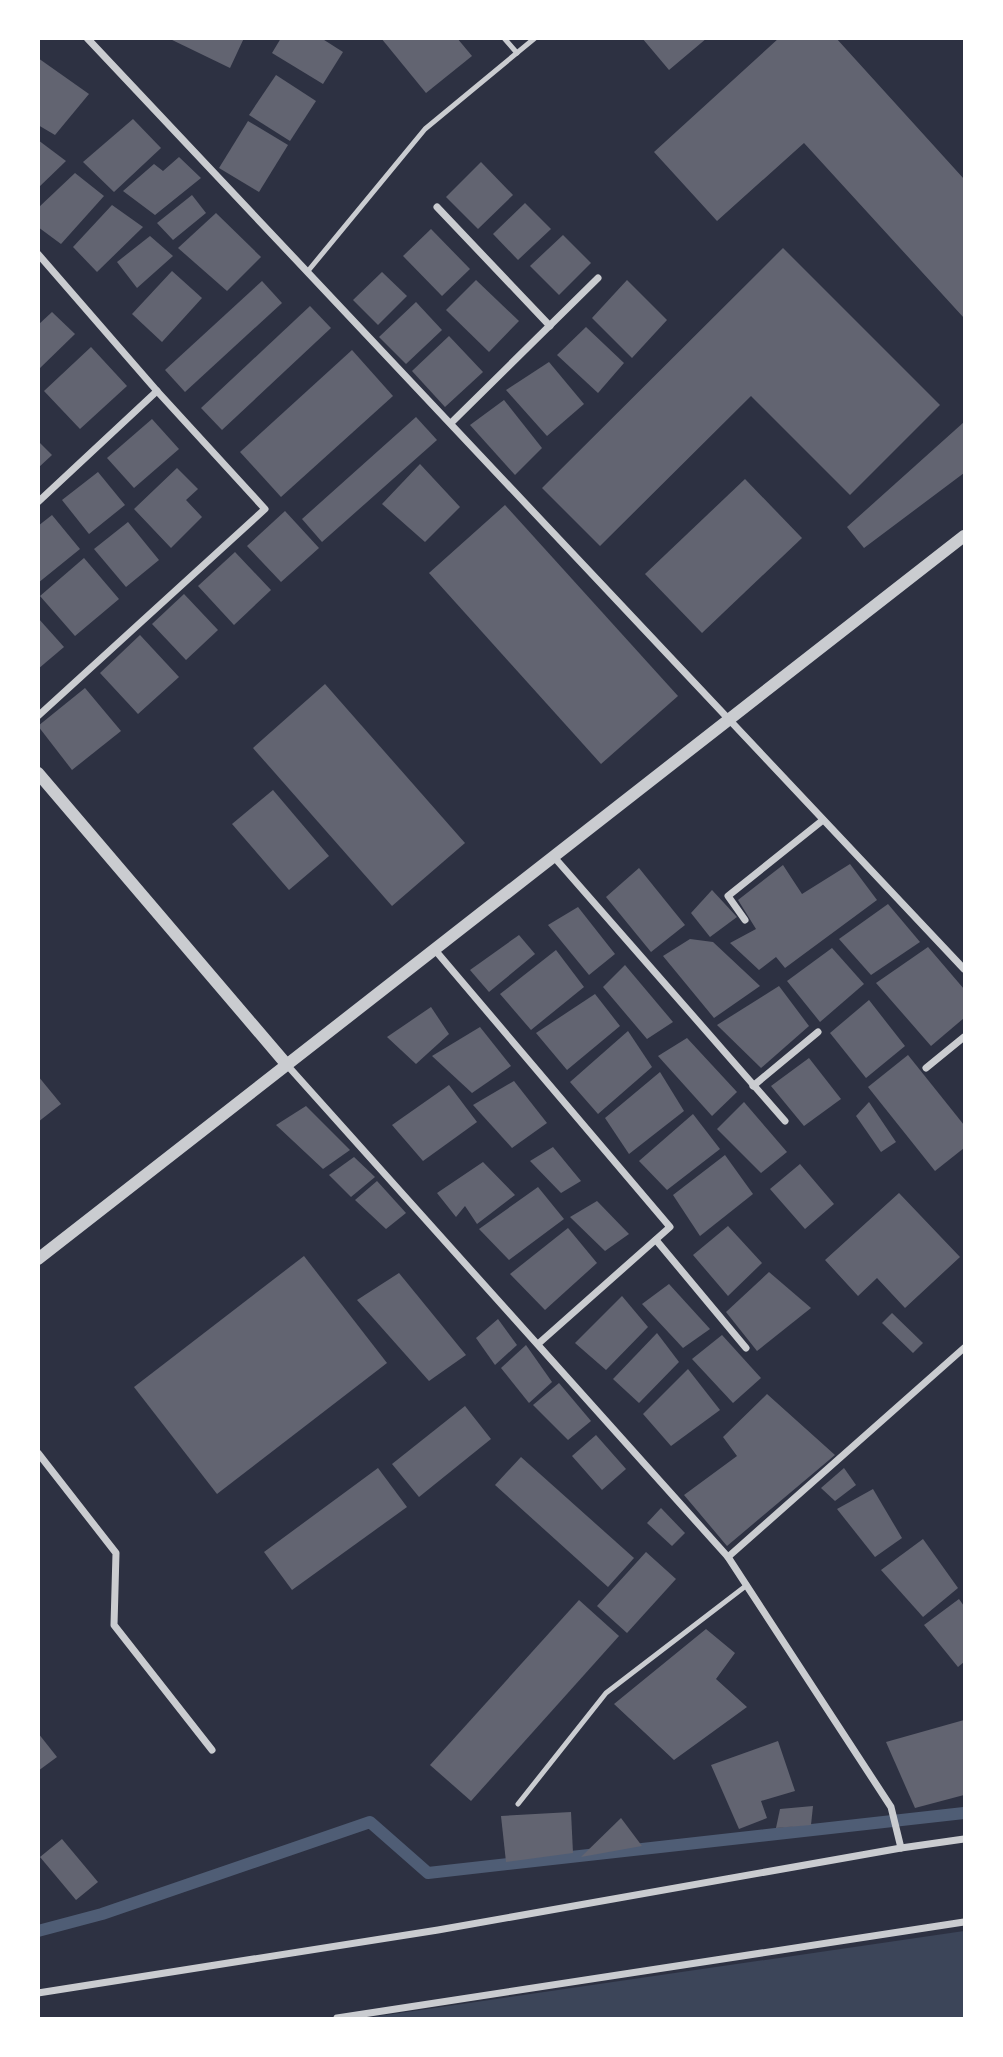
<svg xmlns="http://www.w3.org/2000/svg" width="1003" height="2057" font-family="Jost,sans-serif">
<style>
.green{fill:#3c4559}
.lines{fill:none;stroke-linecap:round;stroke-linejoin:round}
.stream{stroke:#4f5d75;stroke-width:12}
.building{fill:#626471}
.service{stroke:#caccd0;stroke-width:5}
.minor{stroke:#caccd0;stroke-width:7}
.tertiary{stroke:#caccd0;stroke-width:12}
</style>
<rect width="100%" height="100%" fill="#2d3142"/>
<path class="green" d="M964,1931V2018H366Z"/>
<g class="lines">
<path class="stream" d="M38,1931L102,1914L370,1822L428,1873L964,1813"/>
</g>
<g class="building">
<path d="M168,38H244L230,68Z"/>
<path d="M281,38H321L343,52L323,84L272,53Z"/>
<path d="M381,38H457L472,56L426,93Z"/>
<path d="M642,38H707L669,70Z"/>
<path d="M779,38H836L964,179V318L804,143L717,221L654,152Z"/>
<path d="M38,58L89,94L55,135L38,125Z"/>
<path d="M276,75L316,101L290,141L249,115Z"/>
<path d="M133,119L161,148L114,192L83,162Z"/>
<path d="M248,121L288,145L259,192L219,168Z"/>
<path d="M38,140L66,161L38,188Z"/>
<path d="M179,157L201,178L155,215L123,191L154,164L163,171Z"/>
<path d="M481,162L513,195L478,229L446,197Z"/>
<path d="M75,173L104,196L61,244L38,227V208Z"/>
<path d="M192,195L206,213L173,240L157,223Z"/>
<path d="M525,203L551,229L518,260L493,234Z"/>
<path d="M112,205L143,227L97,272L73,247Z"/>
<path d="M216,213L261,257L227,291L178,248Z"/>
<path d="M431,229L470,269L442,296L403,256Z"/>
<path d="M563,235L591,263L559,295L530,266Z"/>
<path d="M150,236L173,256L137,288L117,262Z"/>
<path d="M783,248L940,405L850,495L751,396L600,546L542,488Z"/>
<path d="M172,271L202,298L162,342L132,314Z"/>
<path d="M382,272L407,296L378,325L353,300Z"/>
<path d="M476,280L519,321L489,352L446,310Z"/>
<path d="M627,280L667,320L632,358L592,318Z"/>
<path d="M262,281L282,303L185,392L165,370Z"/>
<path d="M416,302L442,330L406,364L379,337Z"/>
<path d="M310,306L331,328L222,430L201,408Z"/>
<path d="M52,312L75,334L38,370V325Z"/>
<path d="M586,327L624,363L598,393L557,355Z"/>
<path d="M449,336L483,372L445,407L412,371Z"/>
<path d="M91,347L127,386L80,429L44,391Z"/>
<path d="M352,350L393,396L281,497L240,452Z"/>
<path d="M549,362L584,404L547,436L506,390Z"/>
<path d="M504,400L542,448L515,475L470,425Z"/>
<path d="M416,417L437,440L322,542L302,519Z"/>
<path d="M152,419L179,449L134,488L107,458Z"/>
<path d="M964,422V473L864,548L847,527Z"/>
<path d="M38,441L52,455L38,468Z"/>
<path d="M420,464L460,507L425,542L382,504Z"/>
<path d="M177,468L198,489L186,500L202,517L171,548L134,509Z"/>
<path d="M98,472L125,505L89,534L62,500Z"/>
<path d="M745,479L802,538L702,633L645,574Z"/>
<path d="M505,505L678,696L601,764L429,573Z"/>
<path d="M285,511L319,548L281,582L247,546Z"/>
<path d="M52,515L80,549L38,583V526Z"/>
<path d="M128,522L159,560L126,587L94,549Z"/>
<path d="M235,552L271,590L234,625L198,586Z"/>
<path d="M84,558L119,599L75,636L40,596Z"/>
<path d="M184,594L218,630L186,660L152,624Z"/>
<path d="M38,618L64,647L38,669Z"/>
<path d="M140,635L179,677L138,714L100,673Z"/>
<path d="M325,684L465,843L392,906L253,748Z"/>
<path d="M85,688L121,731L72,770L38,726Z"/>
<path d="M273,790L329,856L289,890L232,824Z"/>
<path d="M850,864L877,900L785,968L776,957L759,970L730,943L756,929L738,900L783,865L802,894Z"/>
<path d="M639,868L685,925L651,952L606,897Z"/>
<path d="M712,890L737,917L710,937L691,913Z"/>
<path d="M888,904L920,942L871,975L839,939Z"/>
<path d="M578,907L615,954L589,975L548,925Z"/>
<path d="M519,935L535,954L489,992L470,970Z"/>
<path d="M690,939L713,942L760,986L714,1018L663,956Z"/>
<path d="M928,947L964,989V1018L931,1046L876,983Z"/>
<path d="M832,948L864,984L820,1022L787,981Z"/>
<path d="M556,950L584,987L531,1030L500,994Z"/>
<path d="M625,965L673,1022L647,1039L603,987Z"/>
<path d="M779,986L809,1026L761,1068L717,1025Z"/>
<path d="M595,994L620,1026L567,1070L536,1033Z"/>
<path d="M869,1000L905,1046L866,1078L830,1033Z"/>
<path d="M431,1007L449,1034L416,1064L387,1037Z"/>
<path d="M480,1027L511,1066L472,1093L432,1056Z"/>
<path d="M628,1031L652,1067L598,1114L570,1082Z"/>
<path d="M687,1038L737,1092L712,1116L658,1056Z"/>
<path d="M908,1055L964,1125V1148L935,1171L868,1087Z"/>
<path d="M809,1058L841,1099L804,1126L771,1086Z"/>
<path d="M660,1072L684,1111L629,1154L605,1118Z"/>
<path d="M38,1076L61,1104L38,1122Z"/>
<path d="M514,1081L547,1123L512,1148L473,1105Z"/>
<path d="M449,1085L477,1122L423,1161L392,1125Z"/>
<path d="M744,1102L787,1152L761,1173L717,1129Z"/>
<path d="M869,1102L896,1142L881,1152L856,1116Z"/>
<path d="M306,1106L350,1150L323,1169L276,1125Z"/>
<path d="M693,1114L720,1149L667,1190L639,1161Z"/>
<path d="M553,1147L581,1181L561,1193L530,1161Z"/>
<path d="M725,1155L753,1194L700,1236L673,1195Z"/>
<path d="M354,1157L375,1177L351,1197L329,1175Z"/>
<path d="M483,1162L515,1195L477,1224L465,1206L456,1217L437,1193Z"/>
<path d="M800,1164L834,1204L805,1229L770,1189Z"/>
<path d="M377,1181L406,1213L386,1229L355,1200Z"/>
<path d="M538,1187L564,1219L509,1260L479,1229Z"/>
<path d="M899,1193L960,1257L905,1308L877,1278L858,1296L825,1260Z"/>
<path d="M597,1201L629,1234L605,1251L570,1217Z"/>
<path d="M728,1226L762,1263L728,1296L693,1255Z"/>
<path d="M568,1228L597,1263L545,1310L510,1274Z"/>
<path d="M304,1256L387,1363L217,1494L134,1387Z"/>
<path d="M769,1272L811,1308L757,1351L726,1312Z"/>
<path d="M399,1273L466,1355L429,1381L357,1300Z"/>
<path d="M669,1284L710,1329L683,1348L642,1304Z"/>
<path d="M622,1296L648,1327L606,1370L575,1343Z"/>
<path d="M892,1313L923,1343L913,1353L882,1323Z"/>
<path d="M498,1319L517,1345L495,1365L476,1338Z"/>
<path d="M657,1333L679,1362L639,1403L613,1379Z"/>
<path d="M722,1335L761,1378L733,1403L692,1359Z"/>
<path d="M526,1345L552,1382L529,1403L501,1368Z"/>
<path d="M688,1369L720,1410L671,1446L643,1414Z"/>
<path d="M559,1383L591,1421L568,1440L533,1405Z"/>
<path d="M767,1394L835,1455L727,1546L684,1495L737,1456L723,1437Z"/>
<path d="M465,1406L491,1439L419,1497L392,1464Z"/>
<path d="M596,1435L626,1469L602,1490L572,1456Z"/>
<path d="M521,1457L634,1558L608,1587L495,1485Z"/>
<path d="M378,1468L407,1507L292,1590L264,1552Z"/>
<path d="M844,1468L856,1485L835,1501L821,1488Z"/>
<path d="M873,1489L902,1538L875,1557L837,1509Z"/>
<path d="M661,1508L685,1533L672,1546L647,1523Z"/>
<path d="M923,1539L958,1588L923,1617L881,1570Z"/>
<path d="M646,1552L676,1579L627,1633L597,1606Z"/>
<path d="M959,1599L964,1606V1662L958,1667L924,1625Z"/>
<path d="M579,1600L619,1636L471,1801L430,1765Z"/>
<path d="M706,1629L735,1653L716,1679L747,1707L674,1760L614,1704Z"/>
<path d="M964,1720V1795L915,1808L886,1742Z"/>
<path d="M38,1733L57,1757L38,1771Z"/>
<path d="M778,1741L795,1791L761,1801L767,1818L739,1829L711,1765Z"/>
<path d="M813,1806L811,1825L776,1828L780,1809Z"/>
<path d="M571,1812L573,1853L506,1862L501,1816Z"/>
<path d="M621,1818L642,1846L581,1857Z"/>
<path d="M62,1839L98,1882L76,1900L40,1857Z"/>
</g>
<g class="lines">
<g class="service">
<path d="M504,38L517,53"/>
<path d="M308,271L425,129L535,38"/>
<path d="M518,1804L606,1693L747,1585"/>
</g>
<g class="minor">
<path d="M87,38L964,969"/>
<path d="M437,207L550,326"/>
<path d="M38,254L157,391L265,509L38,716"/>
<path d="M451,423L598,278"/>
<path d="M38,502L157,391"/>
<path d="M554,857L785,1121"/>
<path d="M745,920L728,896L823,820"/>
<path d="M435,950L670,1227L538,1344"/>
<path d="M287,1065L728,1557L891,1807L901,1848"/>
<path d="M926,1068L964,1037"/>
<path d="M753,1086L818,1032"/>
<path d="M656,1240L746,1348"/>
<path d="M38,1453L116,1553L114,1625L212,1750"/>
<path d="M728,1557L964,1348"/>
<path d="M38,1993L438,1930L901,1848L964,1839"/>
<path d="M337,2018L964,1922"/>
</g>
<g class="tertiary">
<path d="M38,773L287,1065"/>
<path d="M38,1259L964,536"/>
</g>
</g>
<rect width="1003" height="2057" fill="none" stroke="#ffffff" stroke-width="80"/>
</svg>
